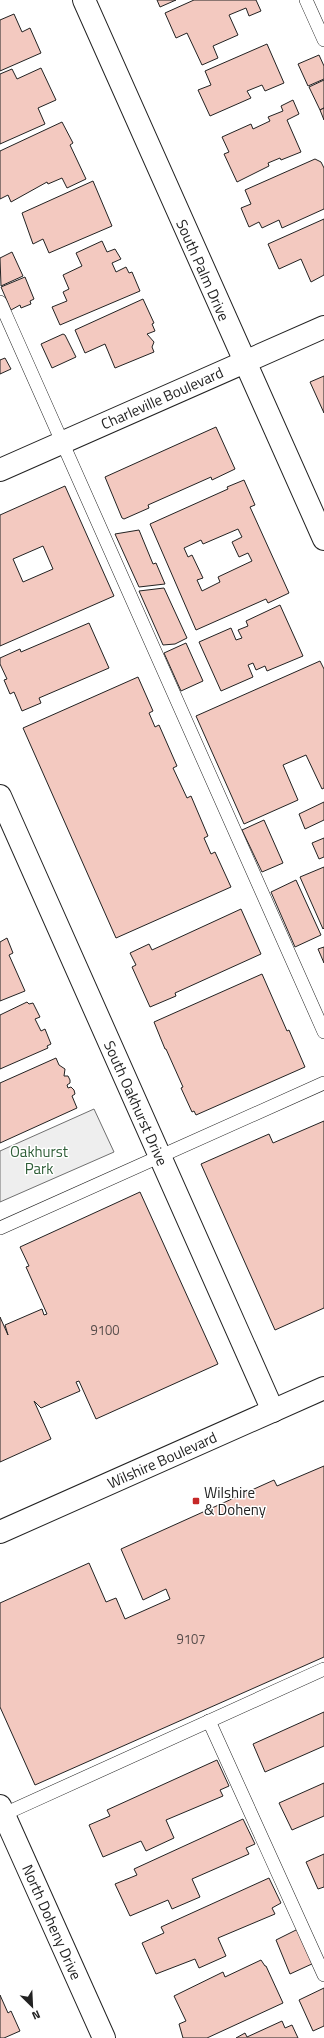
<svg xmlns="http://www.w3.org/2000/svg" width="324" height="2038" font-family="'Titillium Web',sans-serif">
<style>
.green{fill:#eee;stroke:#6f6f6f}
.building{fill:#f3c9c0;stroke:#222;fill-rule:evenodd}
.lines{fill:none;stroke-linecap:round;stroke-linejoin:round}
.lane-casing{stroke:#222;stroke-width:14}
.street-casing{stroke:#222;stroke-width:24}
.secondary-casing{stroke:#222;stroke-width:24}
.primary-casing{stroke:#222;stroke-width:24}
.lane{stroke:#fff;stroke-width:13}
.street{stroke:#fff;stroke-width:22}
.secondary{stroke:#fff;stroke-width:22}
.primary{stroke:#fff;stroke-width:22}
.poi-dot{fill:#c62828;stroke:#fff;stroke-width:1.5}
.labels{text-anchor:middle;dominant-baseline:central;stroke-width:3;stroke-linejoin:round;paint-order:stroke}
.number-label{font-size:13px;fill:#564c4a}
.street-label{font-size:15px;fill:#222;stroke:#fff}
.park-label{font-size:15px;fill:#2f5e38;stroke:#fff}
.poi-label{font-size:15px;fill:#222;stroke:#fff;text-anchor:start}
</style>
<rect width="100%" height="100%" fill="#fff"/>
<path class="green" d="M94,1109L114,1152L0,1202V1151Z"/>
<g class="building">
<path d="M157,0H176L160,7Z"/>
<path d="M194,0H256L261,11L249,16L246,8L229,15L238,35L213,46L218,58L202,65L187,33L176,38L165,13Z"/>
<path d="M14,14L22,32L30,28L41,53L0,71V20Z"/>
<path d="M267,44L284,83L265,91L262,85L247,91L251,98L210,116L198,90L211,85L205,71Z"/>
<path d="M319,55L324,66V79L308,86L298,64Z"/>
<path d="M41,68L56,100L38,108L45,124L0,144V74L12,69L17,79Z"/>
<path d="M324,80V108L320,110L309,87Z"/>
<path d="M293,100L299,114L287,120L301,152L281,160L280,158L268,163L269,166L237,182L224,154L229,152L222,137L251,124L253,129L270,121L268,117L283,111L281,106Z"/>
<path d="M324,108V120L320,110Z"/>
<path d="M62,122L73,143L70,145L86,179L67,188L62,178L48,184L47,182L11,202L8,195L0,199V151Z"/>
<path d="M315,159L321,162L324,168V209L282,228L279,220L262,228L259,222L249,227L241,208L251,204L245,190Z"/>
<path d="M93,181L112,226L49,253L43,239L33,244L22,213Z"/>
<path d="M324,219V275L311,282L301,259L279,269L268,244Z"/>
<path d="M102,241L107,252L115,249L121,259L112,263L116,272L126,267L129,273L132,272L140,291L60,325L52,307L67,301L63,292L69,289L63,275L82,266L76,253Z"/>
<path d="M12,252L23,276L1,286L0,258Z"/>
<path d="M25,277L34,299L30,301L31,304L21,308L20,305L11,310L1,287Z"/>
<path d="M143,299L154,323L152,324L155,331L147,334L154,342L152,347L154,352L115,368L105,344L85,353L75,330Z"/>
<path d="M63,334L65,335L76,357L52,368L41,344Z"/>
<path d="M5,358L11,369L0,374V360Z"/>
<path d="M324,376V413L310,382Z"/>
<path d="M216,427L235,469L212,480L211,477L148,505L149,508L124,519L122,518L105,477Z"/>
<path d="M244,480L255,505L250,507L289,593L268,603L266,599L196,630L150,524L228,489L227,487ZM238,529L242,537L232,542L239,557L248,553L252,561L218,577L220,582L202,591L197,580L203,578L192,555L188,557L184,548L201,540L203,544Z"/>
<path d="M65,486L114,596L0,646V515ZM43,546L53,569L23,582L13,559Z"/>
<path d="M139,530L153,564L156,563L165,584L139,587L115,534Z"/>
<path d="M164,588L187,638L175,644L163,645L139,591Z"/>
<path d="M280,605L303,656L267,671L265,666L256,670L253,663L248,665L253,677L221,691L199,642L231,628L236,640L242,638L238,630L248,626L246,621Z"/>
<path d="M89,623L109,668L39,698L41,703L22,711L14,692L10,694L4,680L7,679L0,664V658L20,649L21,652Z"/>
<path d="M186,643L203,681L181,691L164,653Z"/>
<path d="M320,661L324,669V788L322,789L306,755L283,765L298,800L244,824L196,716Z"/>
<path d="M138,677L153,711L149,713L155,727L159,725L177,766L173,768L187,798L191,796L208,836L204,838L211,854L215,852L231,887L116,938L23,728Z"/>
<path d="M324,802V820L305,829L299,814Z"/>
<path d="M264,820L283,863L262,872L242,830Z"/>
<path d="M324,838V857L319,859L312,843Z"/>
<path d="M324,867V928L323,929L300,877Z"/>
<path d="M296,880L321,935L295,947L271,892Z"/>
<path d="M241,909L261,954L175,993L176,996L150,1007L132,967L136,965L130,953L149,944L152,950Z"/>
<path d="M7,938L13,953L9,955L25,991L0,1001V942Z"/>
<path d="M324,947V963L318,949Z"/>
<path d="M262,974L287,1031L289,1030L305,1067L196,1115L194,1111L192,1112L181,1088L183,1087L166,1049H165L154,1022Z"/>
<path d="M27,1002L29,1004L33,1003L40,1017L35,1019L41,1031L45,1029L51,1044L47,1046L48,1048L0,1069V1015Z"/>
<path d="M56,1058L59,1065L65,1069L64,1076H68L70,1080V1083L67,1085L68,1088L71,1087L74,1090L75,1094L72,1096L77,1108L0,1143V1083Z"/>
<path d="M324,1121V1308L275,1330L201,1164L269,1134L273,1143Z"/>
<path d="M140,1192L218,1364L96,1419L79,1381L76,1382L80,1391L41,1408L34,1401L51,1439L0,1462V1317L8,1335L5,1325L42,1309L44,1315L47,1314L26,1267L29,1266L20,1247Z"/>
<path d="M324,1466V1657L35,1785L0,1707V1603L89,1563L106,1602L116,1598L125,1619L170,1599L166,1589L143,1600L121,1549L274,1480L277,1486Z"/>
<path d="M324,1712V1746L265,1772L253,1744Z"/>
<path d="M217,1760L229,1786L220,1790L223,1796L166,1820L174,1838L146,1851L141,1841L103,1857L89,1825L110,1816L107,1810Z"/>
<path d="M324,1783V1816L292,1830L279,1803Z"/>
<path d="M243,1819L255,1844L246,1848L249,1854L192,1879L200,1897L172,1909L168,1900L130,1916L115,1884L137,1875L134,1869Z"/>
<path d="M324,1854V1887L318,1889L306,1862Z"/>
<path d="M269,1878L281,1903L272,1908L275,1914L218,1938L226,1956L199,1968L195,1959L156,1974L142,1943L164,1933L161,1927Z"/>
<path d="M298,1929L314,1963L290,1974L276,1940Z"/>
<path d="M261,1960L265,1966H266L283,2003L207,2038H183L179,2024L186,2021L174,1996L223,1972L225,1977Z"/>
<path d="M324,1988V2026L313,2031L299,2000Z"/>
<path d="M0,1995L8,2013L11,2011L20,2031L4,2038H0Z"/>
<path d="M282,2021L285,2028L292,2025L298,2038H236L245,2033L247,2037Z"/>
</g>
<g class="lines">
<defs>
<g id="lane">
<path d="M306,0L324,40"/>
<path d="M0,302L324,1032"/>
<path d="M0,1228L324,1083"/>
<path d="M209,1721L324,1975"/>
<path d="M0,1816L324,1669"/>
</g>
<g id="street">
<path d="M84,0L324,539"/>
<path d="M0,470L324,327"/>
<path d="M0,796L273,1411"/>
</g>
<path id="secondary" d="M0,1806L104,2038"/>
<path id="primary" d="M0,1532L324,1388"/>
</defs>
<use href="#lane" class="lane-casing"/>
<use href="#street" class="street-casing"/>
<use href="#secondary" class="secondary-casing"/>
<use href="#primary" class="primary-casing"/>
<use href="#lane" class="lane"/>
<use href="#street" class="street"/>
<use href="#secondary" class="secondary"/>
<use href="#primary" class="primary"/>
</g>
<rect class="poi-dot" x="192" y="1497" width="8" height="8" rx="2"/>
<g class="labels">
<g class="number-label">
<text x="105" y="1330">9100</text>
<text x="191" y="1639">9107</text>
</g>
<g class="street-label">
<text transform="translate(203 270) rotate(66)">South Palm Drive</text>
<text transform="translate(162 398) rotate(-24)">Charleville Boulevard</text>
<text transform="translate(136 1103) rotate(66)">South Oakhurst Drive</text>
<text transform="translate(162 1460) rotate(-24)">Wilshire Boulevard</text>
<text transform="translate(52 1922) rotate(66)">North Doheny Drive</text>
</g>
<g class="park-label">
<text x="39" y="1151">Oakhurst<tspan x="39" dy="17">Park</tspan></text>
</g>
<g class="poi-label">
<text x="204" y="1492">Wilshire<tspan x="204" dy="17">&amp; Doheny</tspan></text>
</g>
</g>
<g transform="translate(32 2006) rotate(156)" stroke="#ffffff" stroke-width="3" paint-order="stroke">
<path d="M0-3L7 15L0 10L-7 15Z" fill="#222222"/>
<text y="-6" font-size="11" font-weight="bold" text-anchor="middle" fill="#222222">N</text>
</g>
</svg>
